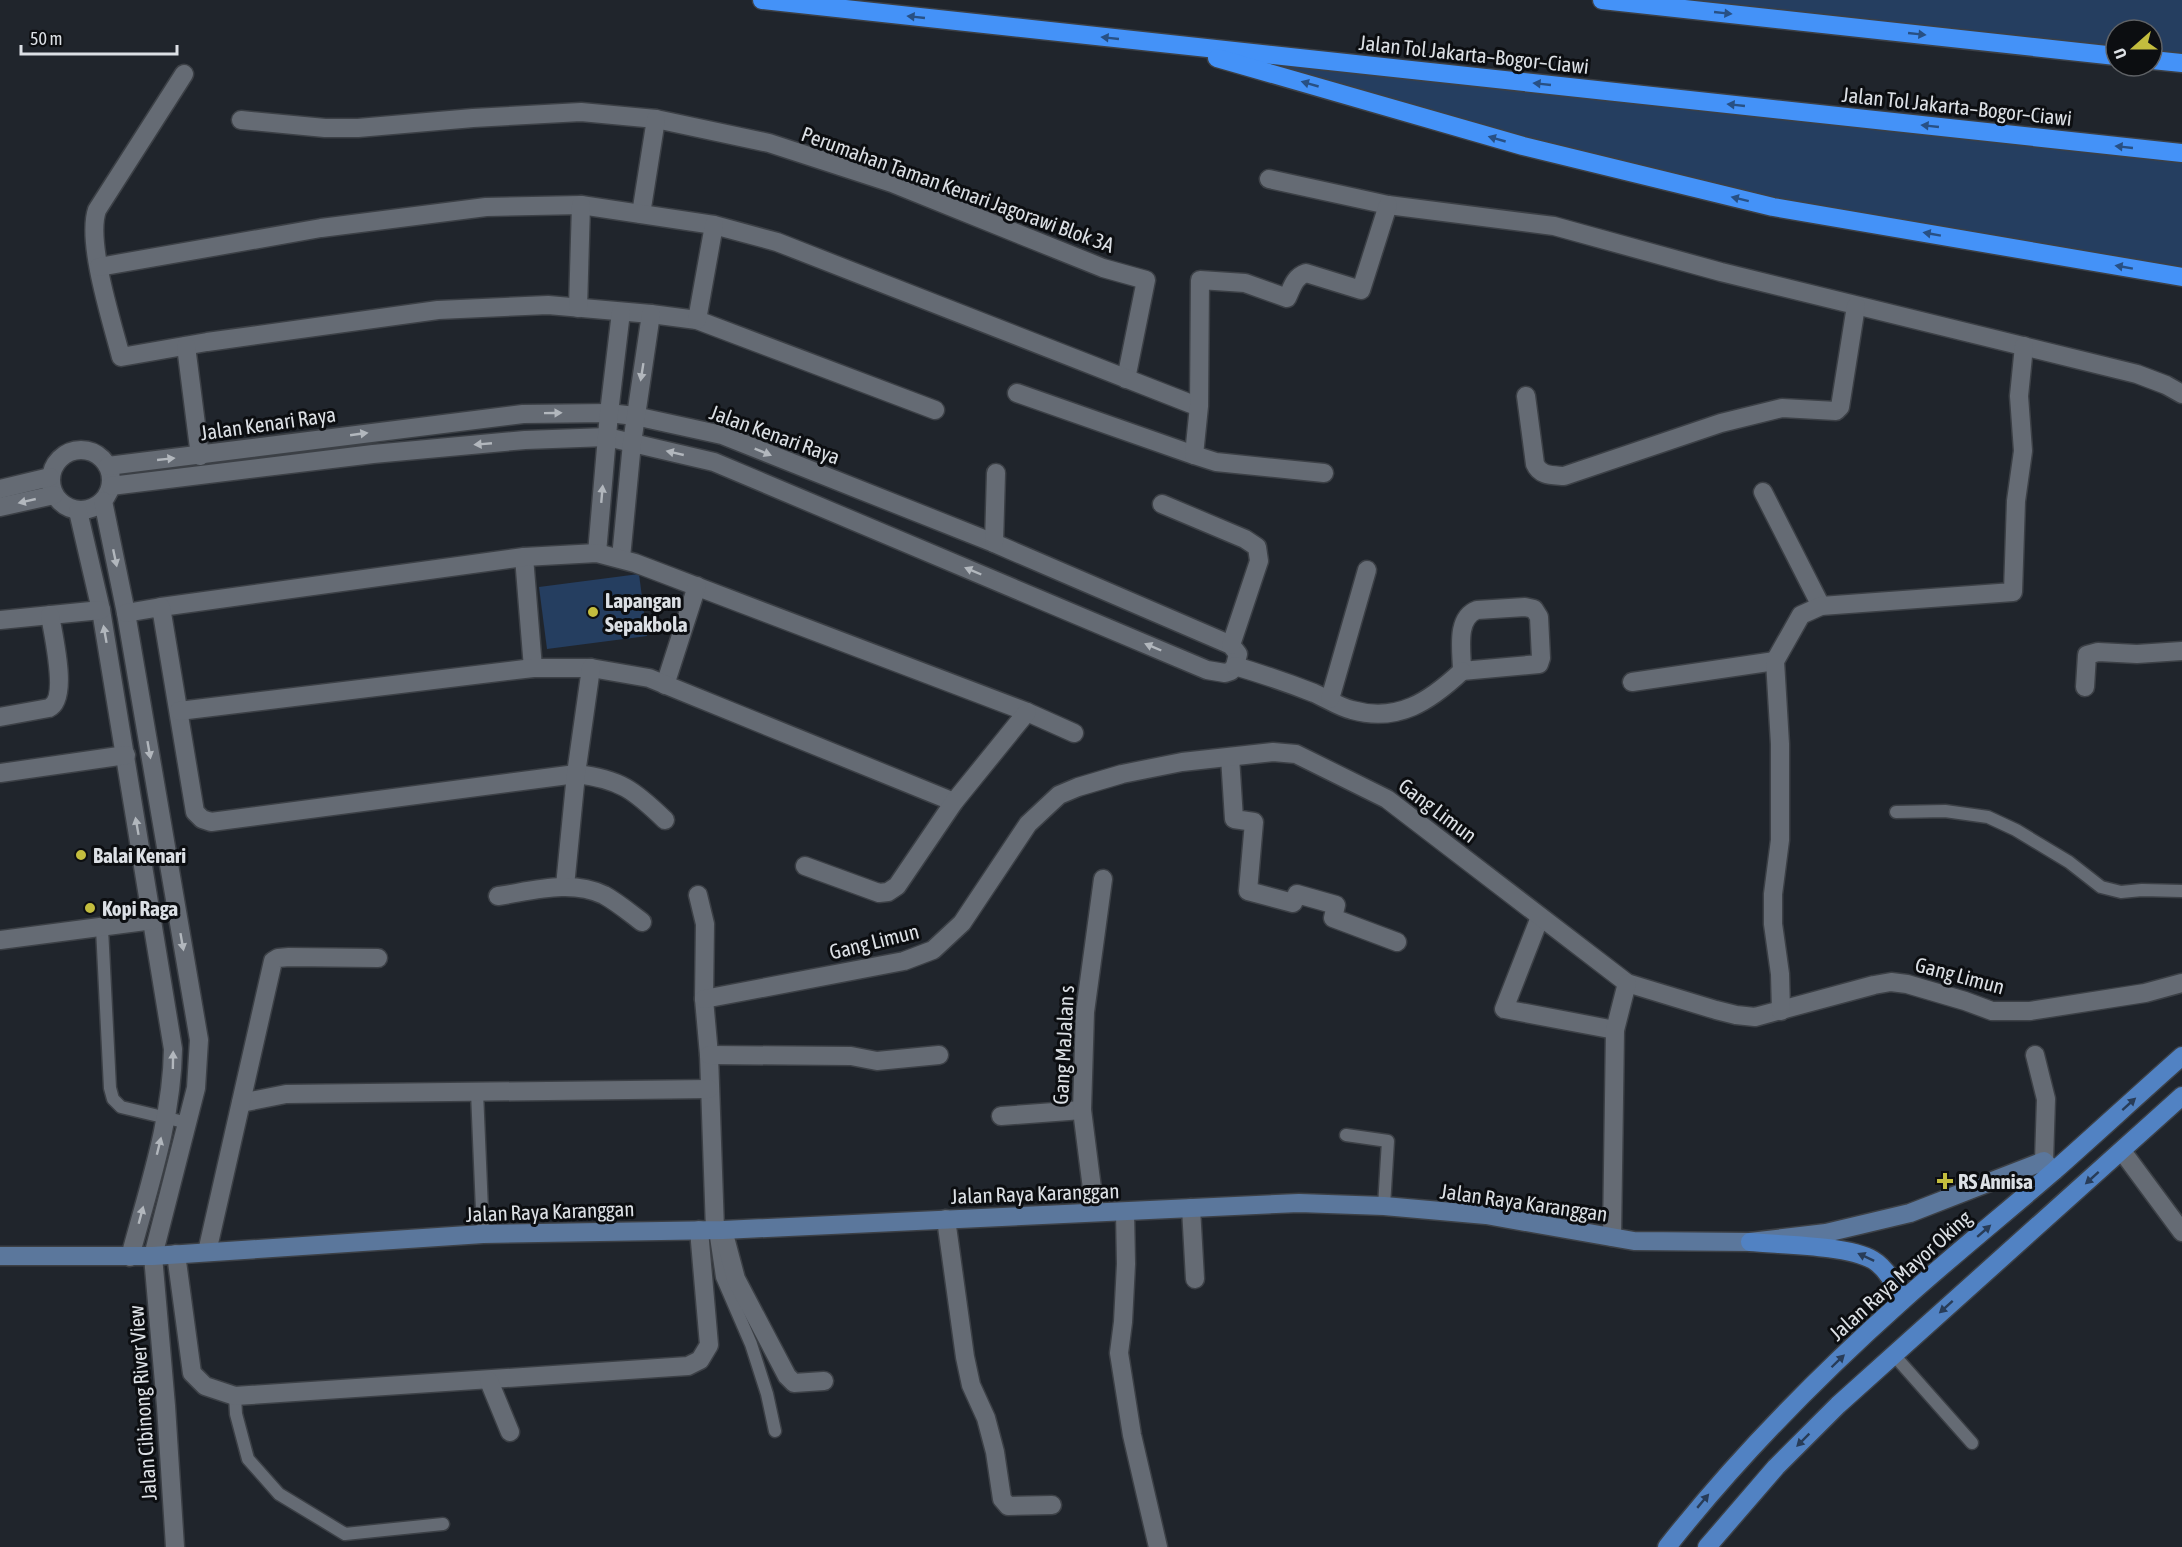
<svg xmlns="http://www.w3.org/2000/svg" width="2182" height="1547" font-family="'Asap Condensed',sans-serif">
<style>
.green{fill:#253e60}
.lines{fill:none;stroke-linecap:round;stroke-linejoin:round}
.lane-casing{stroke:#3c4046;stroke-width:15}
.street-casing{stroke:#3c4046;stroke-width:21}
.secondary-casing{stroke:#3c4046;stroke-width:21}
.primary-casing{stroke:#3c4046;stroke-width:21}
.highway-casing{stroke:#3c4046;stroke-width:21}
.lane{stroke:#656b74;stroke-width:12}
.street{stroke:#656b74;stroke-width:18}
.secondary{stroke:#5b779c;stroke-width:18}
.primary{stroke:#5182c3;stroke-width:18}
.highway{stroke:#4492f8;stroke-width:18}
.oneway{fill:#285084}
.oneway2{fill:#b2b7bd}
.oneway3{fill:#283c58}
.poi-dot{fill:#c3bd3e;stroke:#0c0e11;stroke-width:2}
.labels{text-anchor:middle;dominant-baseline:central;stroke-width:6;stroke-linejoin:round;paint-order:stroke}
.street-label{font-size:21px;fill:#dce0e5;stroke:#0c0e11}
.poi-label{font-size:21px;font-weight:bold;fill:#dce0e5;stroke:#0c0e11;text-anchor:start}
</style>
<rect width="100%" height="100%" fill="#20252c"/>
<g class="green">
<path d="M1602,0H2182V63L2152,60V30H2116V56Z"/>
<path d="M1168,44L2182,153V277L1773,207Z"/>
<path d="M639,574L647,636L547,649L539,587Z"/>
</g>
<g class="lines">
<defs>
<g id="lane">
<path d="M1896,812L1945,811L1988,817L2016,830L2069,862L2101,887L2121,892L2142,890L2182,891"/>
<path d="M102,928L110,1088L113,1099L121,1107L188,1123"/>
<path d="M477,1092L483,1234"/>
<path d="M1346,1135L1388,1141L1384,1206"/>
<path d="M715,1230L722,1277L751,1344L767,1394L775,1431"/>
<path d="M1893,1354L1972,1443"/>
<path d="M235,1396L236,1414L248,1459L279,1494L345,1534L443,1524"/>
</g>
<g id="street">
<path d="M184,74L97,210C86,242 112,322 121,357L207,342L438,310L548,305L651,314L697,320L935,410"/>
<path d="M241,120L325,128H358L473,118L581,112L656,119L769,143L892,183L1103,268L1146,280L1126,379"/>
<path d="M1269,179L1388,205L1554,226L1721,272L2137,374L2166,385L2182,394"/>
<path d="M641,214L656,119"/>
<path d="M99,267L321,228L486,207L581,205L714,225L777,242L1194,405"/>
<path d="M578,308L581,205"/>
<path d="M697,320L714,225"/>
<path d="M186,346L200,456"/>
<path d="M1017,393L1194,455"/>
<path d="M1526,396L1535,464C1540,476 1552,475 1564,476L1721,423L1782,408L1836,411L1840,407L1856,306"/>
<circle cx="81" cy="480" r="30"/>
<path d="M108,466L523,414L609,413L635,416L722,435L994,543L1231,645L1238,654L1235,666L1231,671L1225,673L1207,670L714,462L607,437L525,440L373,454L111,486"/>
<path d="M1324,473L1216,462L1194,455L1199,406L1200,280L1245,283L1287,298C1292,288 1294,277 1306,273L1361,290L1388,205"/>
<path d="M0,489L50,477"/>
<path d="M1763,492L1821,606"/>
<path d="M103,501L126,613L199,1040L196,1088L153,1256L166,1406L175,1547"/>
<path d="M1162,504L1245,539L1257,547L1259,561L1231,645"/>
<path d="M0,507L54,495"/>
<path d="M78,511L101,610L173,1049C172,1120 148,1189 130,1257"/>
<path d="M994,543L996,473"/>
<path d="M597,553L609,413L621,312"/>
<path d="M524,557L533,668"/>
<path d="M621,558L632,443L651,314"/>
<path d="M161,607L524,557L597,553L635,563L1027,712L1074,733"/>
<path d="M1525,607L1534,609L1539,617L1541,658L1539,664L1462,671C1462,652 1455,618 1477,610Z"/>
<path d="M126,613L161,607L195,812L202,819L211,822L576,774C620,779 634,790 665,820"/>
<path d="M0,620L101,610"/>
<path d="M1235,666C1262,674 1288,683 1314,693C1326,698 1339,707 1352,710C1398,723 1430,701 1462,671"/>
<path d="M1632,682L1775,661"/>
<path d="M665,685L697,586"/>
<path d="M2085,687L2087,655L2098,652L2137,654L2182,651"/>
<path d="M1330,699L1367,570"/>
<path d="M179,711L533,668H591L649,678L954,802"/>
<path d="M0,717L49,708C69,699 53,635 50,615"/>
<path d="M1230,757L1234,819L1254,822L1248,891L1293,903L1297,894L1336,905L1333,918L1397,942"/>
<path d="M0,773L126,755"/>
<path d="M805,866L879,893L888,892L897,886L954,802L1027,712"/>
<path d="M565,886L576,774L591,668"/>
<path d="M698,895L705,924L704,999L709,1055L715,1230"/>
<path d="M498,896C532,891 571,879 604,895C617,902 630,913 642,922"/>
<path d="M1540,917L1504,1009L1615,1030"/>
<path d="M0,940L153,920"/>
<path d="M704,999L904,961L933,950L962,923L1028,824L1059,795L1078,787L1122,774L1182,762L1273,752L1296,754L1387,799L1627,983L1716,1010L1736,1015L1755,1017L1874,985L1891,982L1907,984L1965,1001L1992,1011H2030L2145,993L2182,983"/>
<path d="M1781,1011L1780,974L1773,924V894L1780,840V744L1775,661L1801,615L1821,606L2013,592L2016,501L2023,451L2019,396L2024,346"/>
<path d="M709,1055L851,1056L877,1061L939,1055"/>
<path d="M2035,1055L2046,1099L2044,1161"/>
<path d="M241,1103L286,1094L709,1089"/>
<path d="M1001,1116L1082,1110"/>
<path d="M2122,1151L2182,1232"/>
<path d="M1191,1208L1195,1279"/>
<path d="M1095,1212L1082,1110L1085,1012L1103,879"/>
<path d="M1125,1212L1126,1264L1123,1322L1119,1353L1132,1435L1158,1547"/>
<path d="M946,1219L965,1357L971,1385L986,1418L995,1452L1002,1499L1008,1506L1052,1505"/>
<path d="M723,1230L736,1279L787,1376L794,1383L824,1381"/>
<path d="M1612,1237L1615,1030L1627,983"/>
<path d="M207,1252L273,961L278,958L289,957L378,958"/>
<path d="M176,1254L192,1373L205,1386L235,1396L688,1366L700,1360L709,1345L699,1230"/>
<path d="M489,1381L510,1432"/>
</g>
<path id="secondary" d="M0,1256H153L483,1234L723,1230L1299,1203L1384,1206L1486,1215L1634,1241L1750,1242L1826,1233L1910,1213L2044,1161L2054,1171"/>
<g id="primary">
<path d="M1750,1242C1782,1245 1847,1245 1873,1260C1888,1269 1895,1286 1902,1301"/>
<path d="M1667,1547C1737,1458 1817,1377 1902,1301C1951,1257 2003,1215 2054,1171C2097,1133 2139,1094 2182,1056"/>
<path d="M1707,1547L1776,1467L1838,1405L2182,1096"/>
</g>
<g id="highway">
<path d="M762,0L2182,153"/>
<path d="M1602,0L2116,56"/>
<path d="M1217,58L1523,146L1773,207L2182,277"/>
<path d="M2152,60L2182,63"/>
</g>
</defs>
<use href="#lane" class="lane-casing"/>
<use href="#street" class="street-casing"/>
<use href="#secondary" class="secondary-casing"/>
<use href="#primary" class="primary-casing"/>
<use href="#highway" class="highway-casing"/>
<use href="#lane" class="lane"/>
<use href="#street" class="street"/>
<use href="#secondary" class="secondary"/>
<use href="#primary" class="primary"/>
<use href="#highway" class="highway"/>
</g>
<defs><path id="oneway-solid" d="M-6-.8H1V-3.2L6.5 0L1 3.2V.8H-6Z" transform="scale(1.5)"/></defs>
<g class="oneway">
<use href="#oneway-solid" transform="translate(1723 13) rotate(6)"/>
<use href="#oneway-solid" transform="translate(916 17) rotate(-174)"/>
<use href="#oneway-solid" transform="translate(1917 34) rotate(6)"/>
<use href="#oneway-solid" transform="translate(1110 38) rotate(-174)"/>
<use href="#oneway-solid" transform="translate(1310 84) rotate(-164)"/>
<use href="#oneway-solid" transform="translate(1542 84) rotate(-174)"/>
<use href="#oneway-solid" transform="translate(1736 105) rotate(-174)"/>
<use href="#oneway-solid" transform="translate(1930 126) rotate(-174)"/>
<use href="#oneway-solid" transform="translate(1497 139) rotate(-164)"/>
<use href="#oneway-solid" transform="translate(2124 147) rotate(-174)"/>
<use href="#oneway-solid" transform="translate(1740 199) rotate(-166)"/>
<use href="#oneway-solid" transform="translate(1932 234) rotate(-170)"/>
<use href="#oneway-solid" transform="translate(2124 267) rotate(-170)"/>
</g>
<g class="oneway2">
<use href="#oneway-solid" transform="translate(642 372) rotate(99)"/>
<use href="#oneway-solid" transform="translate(553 413) rotate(-1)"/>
<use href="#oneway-solid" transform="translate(359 434) rotate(-8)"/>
<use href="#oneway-solid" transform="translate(483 444) rotate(175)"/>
<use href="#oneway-solid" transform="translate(763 452) rotate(22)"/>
<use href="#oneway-solid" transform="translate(675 453) rotate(-167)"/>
<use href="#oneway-solid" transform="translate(166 459) rotate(-6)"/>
<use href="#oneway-solid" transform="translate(602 494) rotate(-85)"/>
<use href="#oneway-solid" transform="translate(27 501) rotate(167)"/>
<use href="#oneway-solid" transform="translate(115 558) rotate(78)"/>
<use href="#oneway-solid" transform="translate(973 571) rotate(-157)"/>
<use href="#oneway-solid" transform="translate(105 634) rotate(-100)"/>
<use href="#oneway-solid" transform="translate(1153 647) rotate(-157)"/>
<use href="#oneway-solid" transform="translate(149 750) rotate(80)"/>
<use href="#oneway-solid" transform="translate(137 826) rotate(-100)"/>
<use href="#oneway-solid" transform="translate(182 942) rotate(80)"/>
<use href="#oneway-solid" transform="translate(173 1060) rotate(-89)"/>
<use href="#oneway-solid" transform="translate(159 1146) rotate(-76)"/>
<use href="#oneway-solid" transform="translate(141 1215) rotate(-75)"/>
</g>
<g class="oneway3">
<use href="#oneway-solid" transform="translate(2129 1104) rotate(-42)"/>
<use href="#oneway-solid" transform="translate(2092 1178) rotate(138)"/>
<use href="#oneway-solid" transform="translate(1984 1231) rotate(-41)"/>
<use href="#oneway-solid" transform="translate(1866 1257) rotate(-155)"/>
<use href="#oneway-solid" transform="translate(1946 1307) rotate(138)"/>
<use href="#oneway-solid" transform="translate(1838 1361) rotate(-44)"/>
<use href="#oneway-solid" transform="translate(1803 1440) rotate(135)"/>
<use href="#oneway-solid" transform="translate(1703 1501) rotate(-50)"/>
</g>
<g class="poi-dot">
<circle cx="593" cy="612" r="6"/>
<circle cx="81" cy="855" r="6"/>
<circle cx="90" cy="908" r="6"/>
<path d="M1942 1172h6v6h6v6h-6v6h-6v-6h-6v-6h6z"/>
</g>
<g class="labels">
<g class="street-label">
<text transform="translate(1474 54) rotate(6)">Jalan Tol Jakarta–Bogor–Ciawi</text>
<text transform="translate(1957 106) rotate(6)">Jalan Tol Jakarta–Bogor–Ciawi</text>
<text transform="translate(958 189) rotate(20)">Perumahan Taman Kenari Jagorawi Blok 3A</text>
<text transform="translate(268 423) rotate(-8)">Jalan Kenari Raya</text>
<text transform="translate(775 434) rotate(20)">Jalan Kenari Raya</text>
<text transform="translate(1438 810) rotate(37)">Gang Limun</text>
<text transform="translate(874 941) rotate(-14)">Gang Limun</text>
<text transform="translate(1960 975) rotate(15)">Gang Limun</text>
<text transform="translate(1063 1045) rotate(-87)">Gang MaJalan s</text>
<text transform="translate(1035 1193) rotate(-2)">Jalan Raya Karanggan</text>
<text transform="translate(1524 1202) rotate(8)">Jalan Raya Karanggan</text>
<text transform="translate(550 1211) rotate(-2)">Jalan Raya Karanggan</text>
<text transform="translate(1900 1275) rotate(-42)">Jalan Raya Mayor Oking</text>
<text transform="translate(142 1403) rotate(-94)">Jalan Cibinong River View</text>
</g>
<g class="poi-label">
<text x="605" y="600">Lapangan<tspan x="605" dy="24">Sepakbola</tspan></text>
<text x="93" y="855">Balai Kenari</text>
<text x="102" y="908">Kopi Raga</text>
<text x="1958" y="1181">RS Annisa</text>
</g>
</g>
<g transform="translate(2134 48) rotate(249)"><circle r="28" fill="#0c0e11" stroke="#5f6266" stroke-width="1.5"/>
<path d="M0-4.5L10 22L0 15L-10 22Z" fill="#c3bd3e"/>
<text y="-9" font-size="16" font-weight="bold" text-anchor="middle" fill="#dce0e5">U</text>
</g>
<path d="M21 45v9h156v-9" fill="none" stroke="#dce0e5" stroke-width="3"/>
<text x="30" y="45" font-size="18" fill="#dce0e5" stroke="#0c0e11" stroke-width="4.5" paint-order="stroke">50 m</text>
</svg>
